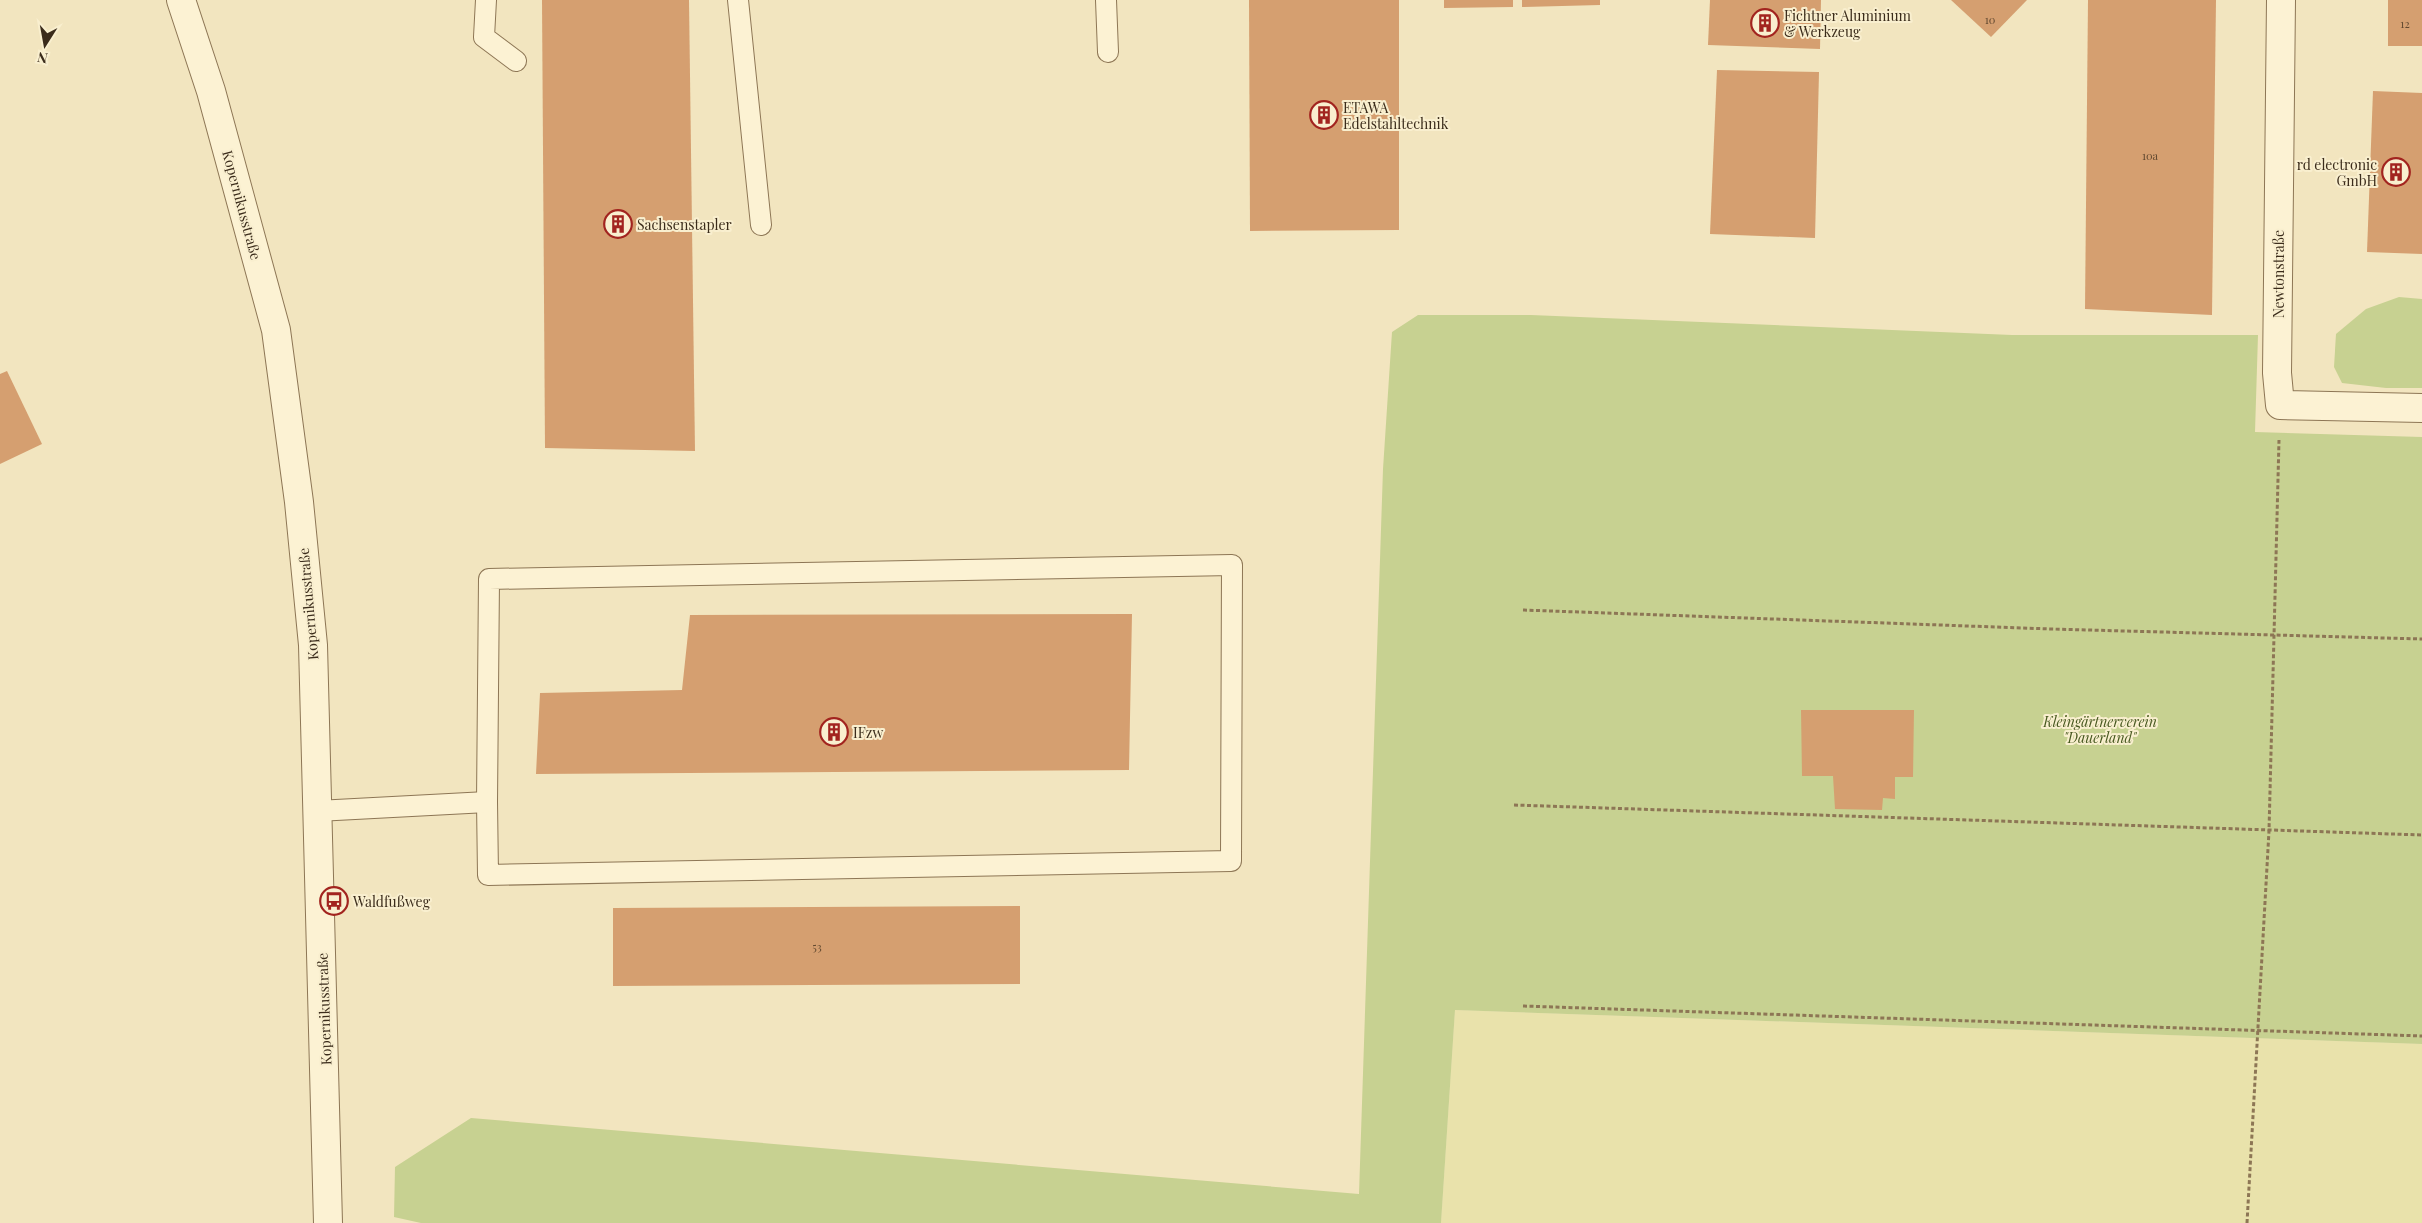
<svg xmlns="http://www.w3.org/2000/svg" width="2422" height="1223" font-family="'Playfair Display',serif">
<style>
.farmland{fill:#e9e2ab}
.green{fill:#c7d191}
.building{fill:#d59f70}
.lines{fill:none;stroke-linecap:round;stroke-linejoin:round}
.service-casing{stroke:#8d7655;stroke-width:22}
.minor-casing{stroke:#8d7655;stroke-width:30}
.tertiary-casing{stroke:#8d7655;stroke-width:30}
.path{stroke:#8d7655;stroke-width:3;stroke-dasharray:4 2.5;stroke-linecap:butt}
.service{stroke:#fcf2d3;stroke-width:20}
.minor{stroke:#fcf2d3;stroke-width:28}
.tertiary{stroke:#fcf2d3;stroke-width:28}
.labels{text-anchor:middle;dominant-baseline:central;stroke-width:4;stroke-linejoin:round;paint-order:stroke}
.number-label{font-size:11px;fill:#624930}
.poi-label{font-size:14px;fill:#3b2c1b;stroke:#f9efcf;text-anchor:start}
.street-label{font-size:14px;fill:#3b2c1b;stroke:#f9efcf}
.park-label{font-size:14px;font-style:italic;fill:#485920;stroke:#f9efcf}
</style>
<rect width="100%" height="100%" fill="#f2e5bf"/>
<path class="farmland" d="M1455,1010L2422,1044V1223H1441Z"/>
<g class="green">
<path d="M2399,297L2422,299V388H2386L2342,383L2334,367L2336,334L2366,309Z"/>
<path d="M1418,315H1531L2012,335H2258L2255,432L2422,437V1044L1455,1010L1441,1223H421L394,1217L395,1167L471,1118L1359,1194L1383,469L1392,332Z"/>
</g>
<g class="building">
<path d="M542,0H689L695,451L545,448Z"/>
<path d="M1249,0H1399V230L1250,231Z"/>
<path d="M1444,0H1513V7L1444,8Z"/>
<path d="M1522,0H1600V5L1522,7Z"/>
<path d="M1710,0H1821L1820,49L1708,45Z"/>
<path d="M1951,0H2027L1991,37Z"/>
<path d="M2088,0H2216L2212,315L2085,309Z"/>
<rect x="2388" y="0" width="34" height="46"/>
<path d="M1717,70L1819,72L1815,238L1710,234Z"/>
<path d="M2373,91L2422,93V254L2367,252Z"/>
<path d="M7,371L42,444L0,464V374Z"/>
<path d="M1132,614L1129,770L536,774L540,693L682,690L690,615Z"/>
<path d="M1801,710H1914L1913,777H1895V799L1883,798L1882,810L1835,809L1833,776H1802Z"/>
<path d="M1020,906V984L613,986V908Z"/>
</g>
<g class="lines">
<defs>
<g id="service">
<path d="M486,0L484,37L516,61"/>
<path d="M738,0L761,225"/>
<path d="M1106,0L1108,52"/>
<path d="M1232,565L1231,861L488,875L487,802L489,579Z"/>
<path d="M317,811L487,802"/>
</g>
<path id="minor" d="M2281,0L2277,373L2280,405L2422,408"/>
<path id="tertiary" d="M181,0L211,91L276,330L299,502L313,645L328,1223"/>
</defs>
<use href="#service" class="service-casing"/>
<use href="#minor" class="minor-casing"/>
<use href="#tertiary" class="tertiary-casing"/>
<g class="path">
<path d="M1523,610L2051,629L2422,639"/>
<path d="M1514,805L2422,835"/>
<path d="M1523,1006L2422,1036"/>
<path d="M2247,1223L2269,831L2279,440"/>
</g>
<use href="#service" class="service"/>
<use href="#minor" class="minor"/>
<use href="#tertiary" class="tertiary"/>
</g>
<defs>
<symbol id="building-ring" viewBox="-11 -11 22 22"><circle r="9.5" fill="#f9efcf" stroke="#a2241f" stroke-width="1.5"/><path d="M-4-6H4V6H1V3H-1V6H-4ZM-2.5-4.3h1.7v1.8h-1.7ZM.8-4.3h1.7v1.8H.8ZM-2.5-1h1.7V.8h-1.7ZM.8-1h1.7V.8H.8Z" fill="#a2241f"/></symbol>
<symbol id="bus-ring" viewBox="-11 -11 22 22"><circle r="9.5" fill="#f9efcf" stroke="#a2241f" stroke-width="1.5"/><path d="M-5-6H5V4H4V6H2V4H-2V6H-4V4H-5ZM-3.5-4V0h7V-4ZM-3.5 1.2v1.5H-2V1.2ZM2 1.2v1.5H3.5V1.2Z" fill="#a2241f"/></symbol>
</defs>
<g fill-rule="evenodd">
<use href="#building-ring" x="1749" y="7" width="32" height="32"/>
<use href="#building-ring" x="1308" y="99" width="32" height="32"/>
<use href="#building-ring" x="2380" y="156" width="32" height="32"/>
<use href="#building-ring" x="602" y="208" width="32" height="32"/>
<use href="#building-ring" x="818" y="716" width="32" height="32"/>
<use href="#bus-ring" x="318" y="885" width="32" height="32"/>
</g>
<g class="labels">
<g class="number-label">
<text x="1990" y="19">10</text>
<text x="2405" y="23">12</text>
<text x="2150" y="155">10a</text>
<text x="817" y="946">53</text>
</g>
<g class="poi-label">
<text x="1784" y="15">Fichtner Aluminium<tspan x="1784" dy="16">&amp; Werkzeug</tspan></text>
<text x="1343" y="107">ETAWA<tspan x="1343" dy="16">Edelstahltechnik</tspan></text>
<text x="2377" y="164" text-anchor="end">rd electronic<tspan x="2377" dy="16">GmbH</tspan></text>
<text x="637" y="224">Sachsenstapler</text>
<text x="853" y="732">IFzw</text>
<text x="353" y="901">Waldfußweg</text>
</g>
<g class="street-label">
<text transform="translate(242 205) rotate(75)">Kopernikusstraße</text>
<text transform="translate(2278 274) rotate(-90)">Newtonstraße</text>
<text transform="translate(308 604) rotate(-95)">Kopernikusstraße</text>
<text transform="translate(324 1009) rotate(-92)">Kopernikusstraße</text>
</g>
<g class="park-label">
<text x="2100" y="721">Kleingärtnerverein<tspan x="2100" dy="16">"Dauerland"</tspan></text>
</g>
</g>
<g transform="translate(45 45) rotate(191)" stroke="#f9efcf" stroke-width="4" paint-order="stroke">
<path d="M0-4L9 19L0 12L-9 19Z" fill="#3b2c1b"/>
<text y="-8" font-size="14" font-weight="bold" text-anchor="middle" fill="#3b2c1b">N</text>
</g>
</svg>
